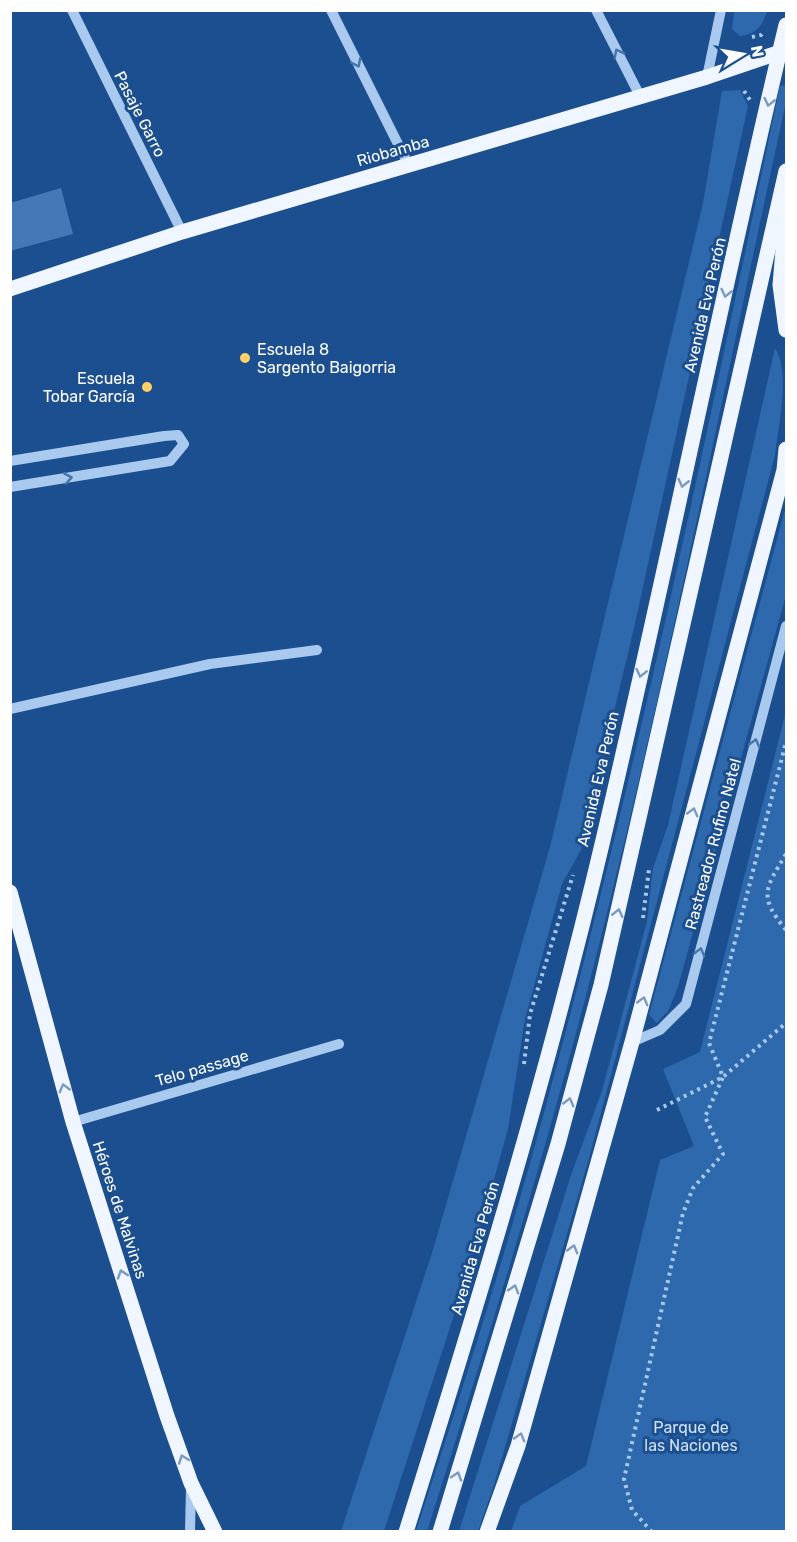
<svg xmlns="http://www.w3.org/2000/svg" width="797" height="1542" font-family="Rubik,sans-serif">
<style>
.green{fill:#2e69ad}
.building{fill:#4478b7}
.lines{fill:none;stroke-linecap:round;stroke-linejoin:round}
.path{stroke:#a9c9ee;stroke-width:4;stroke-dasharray:3 4.5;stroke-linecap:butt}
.minor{stroke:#a9c9ee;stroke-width:10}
.major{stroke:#f0f6ff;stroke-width:15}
.oneway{stroke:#4674ac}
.oneway2{stroke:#7b9ac1}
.poi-dot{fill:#ffd166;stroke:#1b4f8f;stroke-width:2}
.labels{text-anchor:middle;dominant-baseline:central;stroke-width:6;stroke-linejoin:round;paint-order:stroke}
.street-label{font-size:16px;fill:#fff;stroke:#1b4f8f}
.poi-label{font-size:16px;fill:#fff;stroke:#1b4f8f;text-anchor:start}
.park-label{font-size:16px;fill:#cfe3fa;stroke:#1b4f8f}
</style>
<rect width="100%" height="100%" fill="#1b4f8f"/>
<g class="green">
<path d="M734,11V10L767,11C762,26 757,34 740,36L732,29Z"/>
<path d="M786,85V102C725,382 670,663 600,941C550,1140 489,1336 427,1531H416C466,1380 514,1227 555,1072C642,747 711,416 780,86Z"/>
<path d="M740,90L748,106L634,628L581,850L562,884L525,1019L508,1129L469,1269L384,1531H341L432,1253L550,847L703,203L722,91Z"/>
<path d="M775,348C791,373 778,427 775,455L589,1158L494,1485L478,1531H459L571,1175L602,1091L647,921L653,868L668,825Z"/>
<path d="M786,506V595L678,987L668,1011L657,1023L649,1015Z"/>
<path d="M786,711V1531H511L520,1506L586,1466L660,1160L694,1146L663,1069L700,1052Z"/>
</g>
<path class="building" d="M61,188L73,234L10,251V203Z"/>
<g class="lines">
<g class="path">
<path d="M752,37L761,35L764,31"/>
<path d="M744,91L750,100"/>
<path d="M786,854C765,889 758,896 786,930"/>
<path d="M643,918L649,869"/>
<path d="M524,1064L530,1014L573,875"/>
<path d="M657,1110L723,1077L786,1023"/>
<path d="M652,1532L632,1510L624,1479L683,1213L693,1188L723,1154L705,1117L723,1077L709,1043L786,742"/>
</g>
<g class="minor">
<path d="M72,10L182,232"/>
<path d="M331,10L409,166"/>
<path d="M596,10L640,96"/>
<path d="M707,77L721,10"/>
<path d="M10,461L164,436L178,435L184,444L170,461L10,487"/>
<path d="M10,709L210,664L317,650"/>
<path d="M632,1042L660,1030L686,1004L786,626"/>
<path d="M73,1122L339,1044"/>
<path d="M190,1532L191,1487"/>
</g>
<g class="major">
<path d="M786,215L780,285L786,330"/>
<path d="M10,289L182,232L707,77L786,50"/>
<path d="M10,892L73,1122L167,1416L191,1483L215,1532"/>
<path d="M406,1532C478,1303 548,1074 603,840C667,569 721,296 786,25"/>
<path d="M440,1532L558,1144L601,985L786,171"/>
<path d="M487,1532L518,1446L632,1042L784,470L786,449"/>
</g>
</g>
<defs><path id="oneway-chevron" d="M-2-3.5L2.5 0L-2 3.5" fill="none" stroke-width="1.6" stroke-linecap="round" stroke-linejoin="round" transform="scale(1.5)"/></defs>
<g class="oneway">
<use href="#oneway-chevron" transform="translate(618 53) rotate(-117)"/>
<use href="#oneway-chevron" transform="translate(357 63) rotate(63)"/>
<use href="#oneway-chevron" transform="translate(68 478) rotate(-10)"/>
<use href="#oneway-chevron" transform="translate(755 743) rotate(-75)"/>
<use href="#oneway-chevron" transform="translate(700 952) rotate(-75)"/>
</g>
<g class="oneway2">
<use href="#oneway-chevron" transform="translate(769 102) rotate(103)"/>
<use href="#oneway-chevron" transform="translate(726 293) rotate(103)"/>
<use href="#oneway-chevron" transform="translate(683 483) rotate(103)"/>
<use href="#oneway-chevron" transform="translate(641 673) rotate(103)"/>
<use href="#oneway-chevron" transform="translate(693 812) rotate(-75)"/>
<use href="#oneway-chevron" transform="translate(618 913) rotate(-77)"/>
<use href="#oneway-chevron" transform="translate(643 1001) rotate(-75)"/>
<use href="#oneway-chevron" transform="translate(64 1088) rotate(-105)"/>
<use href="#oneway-chevron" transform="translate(569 1102) rotate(-75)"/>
<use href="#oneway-chevron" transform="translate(573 1249) rotate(-74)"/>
<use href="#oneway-chevron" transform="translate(122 1274) rotate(-108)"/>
<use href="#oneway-chevron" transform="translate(514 1289) rotate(-73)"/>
<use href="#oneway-chevron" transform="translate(520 1437) rotate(-74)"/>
<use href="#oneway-chevron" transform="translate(183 1459) rotate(-110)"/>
<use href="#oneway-chevron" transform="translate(457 1476) rotate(-72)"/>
</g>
<g class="poi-dot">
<circle cx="245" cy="358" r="6"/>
<circle cx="147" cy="387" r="6"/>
</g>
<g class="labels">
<g class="street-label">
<text transform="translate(140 114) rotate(63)">Pasaje Garro</text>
<text transform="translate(393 151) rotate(-16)">Riobamba</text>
<text transform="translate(705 305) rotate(-77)">Avenida Eva Perón</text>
<text transform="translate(598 779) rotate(-77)">Avenida Eva Perón</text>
<text transform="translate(713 844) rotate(-75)">Rastreador Rufino Natel</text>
<text transform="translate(202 1068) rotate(-16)">Telo passage</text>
<text transform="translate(120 1210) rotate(72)">Héroes de Malvinas</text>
<text transform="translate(475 1248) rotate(-74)">Avenida Eva Perón</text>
</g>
<g class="poi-label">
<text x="257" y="349">Escuela 8<tspan x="257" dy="18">Sargento Baigorria</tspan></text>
<text x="135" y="378" text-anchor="end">Escuela<tspan x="135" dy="18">Tobar García</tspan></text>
</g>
<g class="park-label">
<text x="691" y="1427">Parque de<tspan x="691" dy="18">las Naciones</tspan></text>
</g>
</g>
<rect width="797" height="1542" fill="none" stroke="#ffffff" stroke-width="24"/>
<g transform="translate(743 54) rotate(79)" stroke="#1b4f8f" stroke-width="4.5" paint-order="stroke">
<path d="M0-4.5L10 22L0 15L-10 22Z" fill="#ffffff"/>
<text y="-9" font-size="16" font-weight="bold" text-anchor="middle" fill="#ffffff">N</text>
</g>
</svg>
